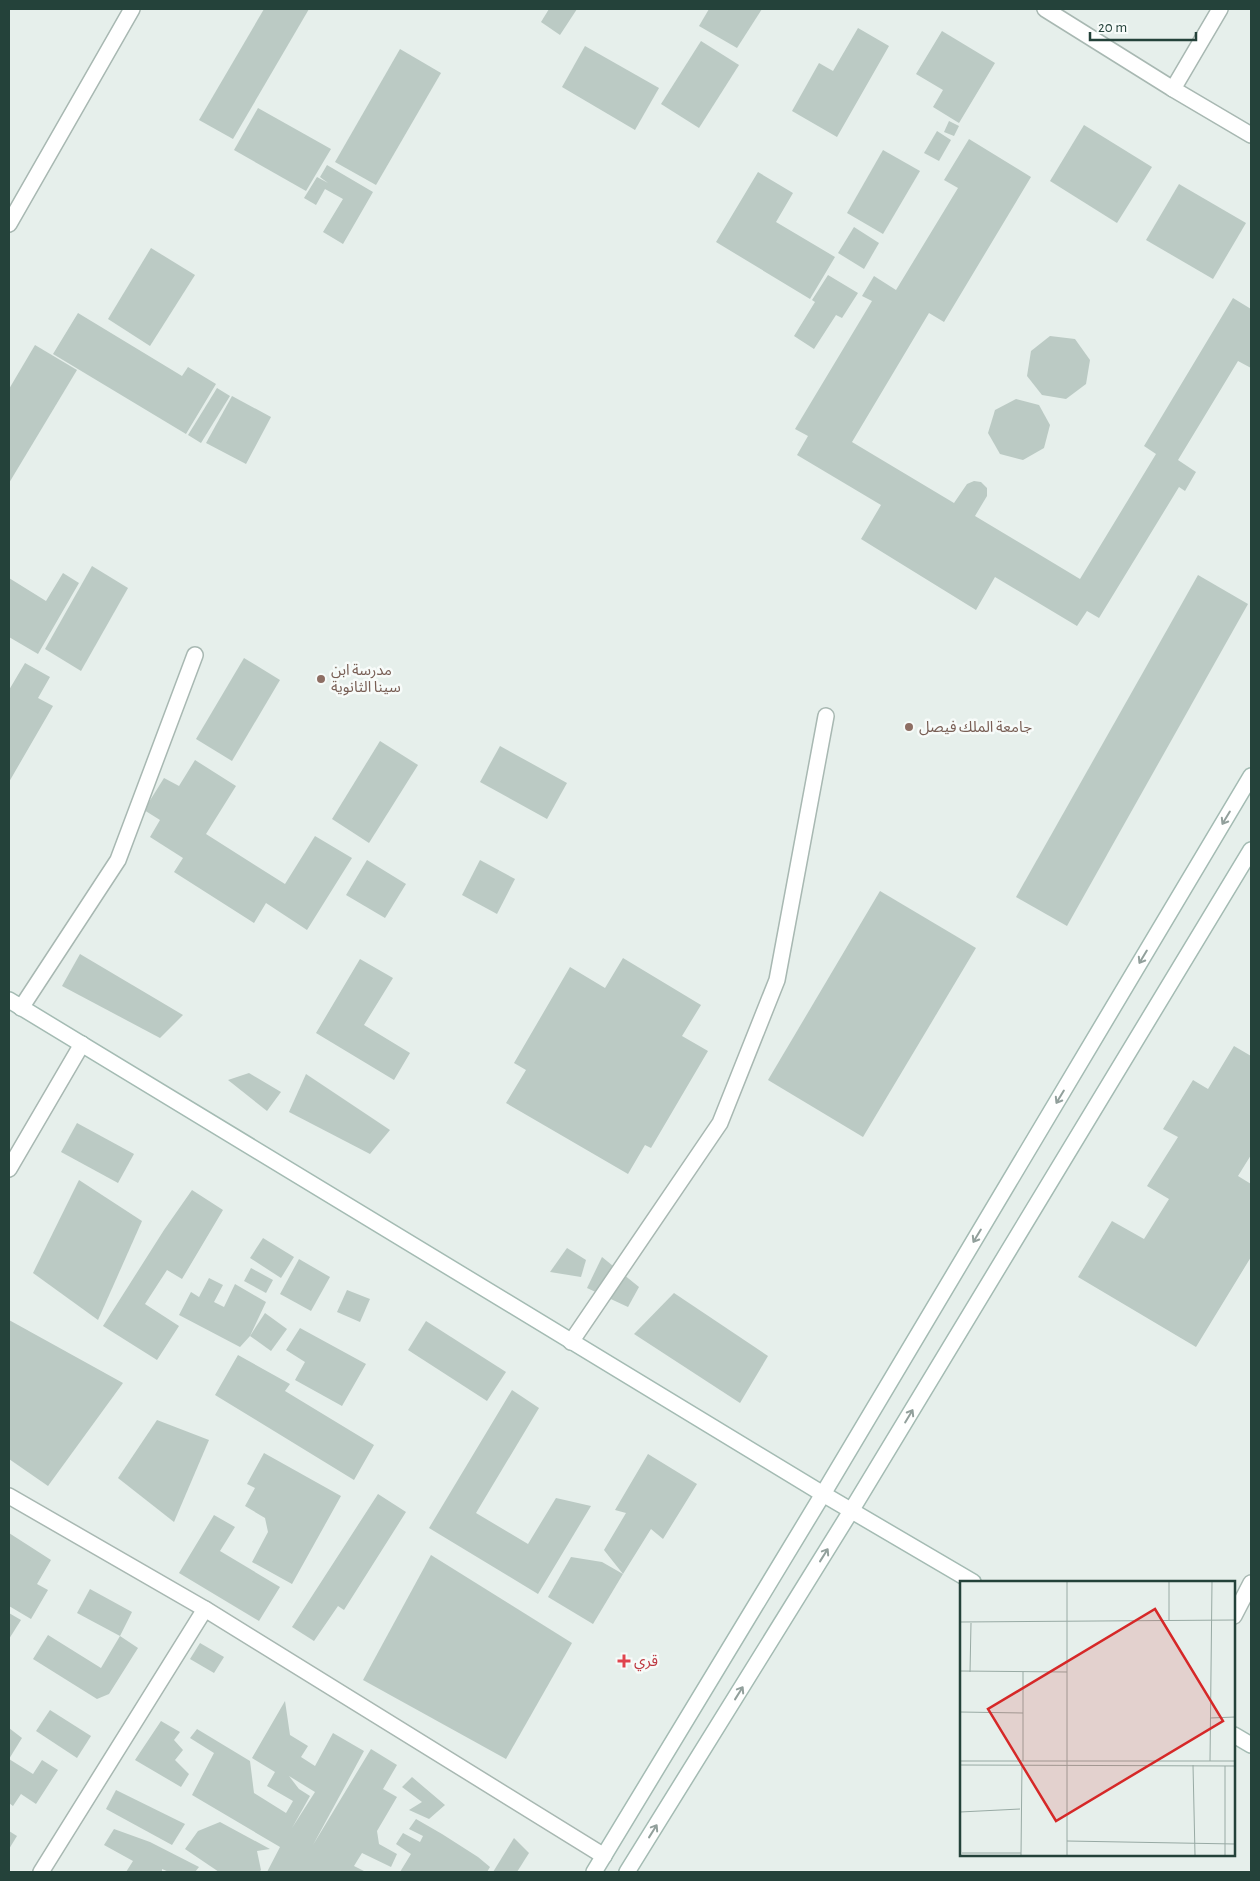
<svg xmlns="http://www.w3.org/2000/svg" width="1260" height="1881" font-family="'Alegreya Sans','Noto Sans Arabic',sans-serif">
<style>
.building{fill:#bbcac4;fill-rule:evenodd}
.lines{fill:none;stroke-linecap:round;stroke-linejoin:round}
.lane-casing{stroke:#a8b8b2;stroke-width:18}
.street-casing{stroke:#a8b8b2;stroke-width:18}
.secondary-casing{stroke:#a4bbb3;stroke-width:18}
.lane{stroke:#fff;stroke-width:15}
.street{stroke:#fff;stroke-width:15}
.secondary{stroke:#fff;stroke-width:15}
.oneway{stroke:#92a09c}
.education-dot{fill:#8d6e63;stroke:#f7fbf9;stroke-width:2}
.health-dot{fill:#e0444e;stroke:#f7fbf9;stroke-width:2}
.labels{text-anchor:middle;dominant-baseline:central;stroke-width:5;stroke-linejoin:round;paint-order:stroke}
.education-label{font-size:15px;fill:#785e54;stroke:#f7fbf9;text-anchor:start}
.health-label{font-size:15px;fill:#be3a42;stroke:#f7fbf9;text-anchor:start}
.inset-road{fill:none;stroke:#98aaa4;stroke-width:1}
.view{fill:#d62828;fill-opacity:0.15;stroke:#d62828;stroke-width:2.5}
.inset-edge{fill:none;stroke:#24423a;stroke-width:2.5}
</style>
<rect width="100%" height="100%" fill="#e6efeb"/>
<g class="building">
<path d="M264,9H309L233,139L199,120Z"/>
<path d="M549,9H577L560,35L541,22Z"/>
<path d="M709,9H762L737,48L699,26Z"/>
<path d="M858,28L889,46L837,137L792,111L819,63L833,71Z"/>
<path d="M942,31L995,63L959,123L933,107L943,90L916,74Z"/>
<path d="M701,41L739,65L699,128L661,104Z"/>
<path d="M585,46L659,88L635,130L562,87Z"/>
<path d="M400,49L441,73L376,185L335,162Z"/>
<path d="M258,108L331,149L306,191L234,150Z"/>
<path d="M949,121L959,126L954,136L944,132Z"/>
<path d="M1084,125L1152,167L1117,223L1050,181Z"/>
<path d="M937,131L951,140L939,161L924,153Z"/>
<path d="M969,139L1031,177L944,322L929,313L852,442L954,503L967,484L974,481L981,482L987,488V496L975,516L1080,579L1156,454L1144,446L1233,298L1251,309V368L1238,361L1178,460L1196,472L1185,491L1179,487L1099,618L1087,611L1077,626L995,577L976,610L861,539L881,505L797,455L808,436L795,429L872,301L862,296L874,276L896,290L958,188L944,180Z"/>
<path d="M883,150L920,171L883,234L847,213Z"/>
<path d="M327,165L373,192L343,244L323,232L343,199L325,189L316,205L304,198L317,177L328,183L320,177Z"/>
<path d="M758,172L793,193L776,222L835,257L810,299L716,242Z"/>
<path d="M1179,184L1246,223L1213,279L1146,240Z"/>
<path d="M854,227L879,243L864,269L838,253Z"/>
<path d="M151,248L195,275L150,346L108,319Z"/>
<path d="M828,275L858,293L842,318L836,315L814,349L794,336L815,302L812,300Z"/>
<path d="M78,313L182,376L188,367L216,384L186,434L53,354Z"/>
<path d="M1050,336L1075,339L1090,360L1086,384L1066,399L1042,395L1027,376L1031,351Z"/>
<path d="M35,345L77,370L9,483V389Z"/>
<path d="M217,388L230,396L201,443L188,435Z"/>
<path d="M232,396L271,417L246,464L206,443Z"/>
<path d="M1016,399L1039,405L1050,425L1044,448L1023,460L1000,454L988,433L995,410Z"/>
<path d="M92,566L128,588L81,671L45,649Z"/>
<path d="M63,573L79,583L38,654L9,637V578L46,601Z"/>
<path d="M1198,575L1248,604L1067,926L1016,897Z"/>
<path d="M244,658L280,680L232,761L196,739Z"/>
<path d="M25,663L50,677L38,698L53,706L9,782V690Z"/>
<path d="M380,741L418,765L369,843L332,819Z"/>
<path d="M500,746L567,783L547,819L480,782Z"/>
<path d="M195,760L236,786L206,834L285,884L315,836L352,858L307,930L266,903L254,923L174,872L183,858L150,837L160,820L144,810L164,778L179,786Z"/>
<path d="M367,860L406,884L385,918L346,895Z"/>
<path d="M480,860L515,879L497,914L462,895Z"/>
<path d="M880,891L976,948L863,1137L768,1080Z"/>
<path d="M80,954L183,1015L160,1038L62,986Z"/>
<path d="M623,958L701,1005L682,1036L708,1051L651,1148L645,1145L628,1174L506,1103L526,1070L514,1063L570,967L605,988Z"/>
<path d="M360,959L393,978L364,1025L410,1053L394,1080L316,1033Z"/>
<path d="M1234,1046L1251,1056V1155L1238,1176L1251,1184V1257L1196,1347L1078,1277L1112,1221L1144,1239L1169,1199L1147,1186L1178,1137L1163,1129L1193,1080L1208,1089Z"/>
<path d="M249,1073L281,1092L267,1111L228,1080Z"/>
<path d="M306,1074L390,1130L370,1154L289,1112Z"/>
<path d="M77,1123L134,1154L118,1183L61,1152Z"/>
<path d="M79,1180L142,1221L98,1320L33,1273Z"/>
<path d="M192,1190L223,1210L182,1279L167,1270L145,1304L179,1326L157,1360L103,1326L164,1230Z"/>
<path d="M263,1238L294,1257L281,1278L250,1258Z"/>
<path d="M567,1248L586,1260L581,1277L550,1272Z"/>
<path d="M602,1257L639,1287L628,1307L587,1288Z"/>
<path d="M299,1259L330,1277L311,1311L280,1294Z"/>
<path d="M251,1268L273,1280L266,1293L244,1281Z"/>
<path d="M209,1278L223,1285L214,1302L224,1307L235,1284L266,1302L250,1336L240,1347L179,1315L191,1292L199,1297Z"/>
<path d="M347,1290L370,1299L360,1322L337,1312Z"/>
<path d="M674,1293L768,1356L740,1403L634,1334Z"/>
<path d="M265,1313L287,1329L271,1351L250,1336Z"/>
<path d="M9,1320L123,1383L48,1486L9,1459Z"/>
<path d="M426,1321L506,1372L487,1401L408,1350Z"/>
<path d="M300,1328L366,1364L342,1406L295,1380L305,1362L286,1350Z"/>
<path d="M238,1355L290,1384L285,1391L374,1445L354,1480L215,1395Z"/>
<path d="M512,1390L539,1408L476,1513L528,1544L556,1498L591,1506L538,1594L429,1528Z"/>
<path d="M157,1420L209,1440L174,1522L118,1478Z"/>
<path d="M264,1453L341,1496L292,1584L252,1562L268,1532L265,1518L245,1506L255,1488L247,1484Z"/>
<path d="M648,1454L697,1484L663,1539L651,1529L623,1574L604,1550L626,1513L615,1510Z"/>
<path d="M378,1494L406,1512L344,1610L338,1606L314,1641L292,1627Z"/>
<path d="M214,1515L235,1527L220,1551L280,1587L259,1621L179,1573Z"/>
<path d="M9,1533L51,1560L37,1584L48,1590L31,1619L9,1606Z"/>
<path d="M431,1555L572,1643L506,1759L363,1680Z"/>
<path d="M571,1557L602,1562L623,1574L593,1624L548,1597Z"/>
<path d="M90,1589L132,1612L120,1636L77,1613Z"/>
<path d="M9,1613L21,1620L9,1639Z"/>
<path d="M48,1635L101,1668L120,1636L138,1648L109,1694L97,1699L33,1659Z"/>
<path d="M200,1643L224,1657L214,1673L190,1659Z"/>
<path d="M285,1701L290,1735L308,1746L301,1757L315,1766L333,1733L364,1751L313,1845L371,1749L397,1765L383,1789L397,1797L377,1831L379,1844L397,1854L391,1867L362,1853L354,1866L366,1872H267L280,1847L192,1795L214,1753L190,1738L197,1729L250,1761L254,1793L286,1813L293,1801L267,1786L275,1772L252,1758ZM289,1776L315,1792L292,1828L310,1796L299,1789Z"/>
<path d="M50,1710L91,1736L77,1758L36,1731Z"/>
<path d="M161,1721L180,1732L174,1740L183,1750L175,1760L189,1774L181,1787L135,1760Z"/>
<path d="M9,1728L22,1738L9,1759Z"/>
<path d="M9,1759L33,1774L42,1760L58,1770L36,1804L21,1794L13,1806L9,1803Z"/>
<path d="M412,1777L445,1805L429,1819L409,1810L422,1802L402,1787Z"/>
<path d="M116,1790L185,1824L172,1845L106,1809Z"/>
<path d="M416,1819L442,1834L478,1857L490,1867L487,1872H400L411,1854L396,1844L403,1833L420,1842L423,1836L409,1829Z"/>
<path d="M220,1822L270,1849L257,1851L261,1870L259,1872H219L185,1849L198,1831Z"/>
<path d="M114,1829L150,1842L199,1867L195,1872H169L162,1869V1872H126L133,1861L104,1845Z"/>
<path d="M9,1831L17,1836L9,1849Z"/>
<path d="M514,1838L529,1853L517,1872H493Z"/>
</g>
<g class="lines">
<defs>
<g id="lane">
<path d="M21,1008L118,860L195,655"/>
<path d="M571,1342L720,1123L777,980L826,716"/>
<path d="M1234,1616L1251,1583"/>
</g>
<g id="street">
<path d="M1045,9L1173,89L1251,135"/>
<path d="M1173,89L1220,9"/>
<path d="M9,224L132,9"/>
<path d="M9,1169L82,1044"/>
<path d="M9,1496L205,1609L604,1856"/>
<path d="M41,1872L205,1609"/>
</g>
<g id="secondary">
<path d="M9,1000L823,1494L973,1582"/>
<path d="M1234,1735L1251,1745"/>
<path d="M594,1872L823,1494L1251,776"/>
<path d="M627,1872L851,1511L1251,850"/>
</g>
</defs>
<use href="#lane" class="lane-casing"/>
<use href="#street" class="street-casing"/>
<use href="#secondary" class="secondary-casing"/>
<use href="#lane" class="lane"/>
<use href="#street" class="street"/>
<use href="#secondary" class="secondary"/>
</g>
<defs><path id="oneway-shaft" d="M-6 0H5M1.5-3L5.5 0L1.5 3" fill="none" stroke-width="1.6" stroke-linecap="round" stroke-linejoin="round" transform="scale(1.25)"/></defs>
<g class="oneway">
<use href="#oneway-shaft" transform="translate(1226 818) rotate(121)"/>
<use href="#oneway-shaft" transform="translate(1143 957) rotate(121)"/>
<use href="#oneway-shaft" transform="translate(1060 1097) rotate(121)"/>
<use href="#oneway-shaft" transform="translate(977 1236) rotate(121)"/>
<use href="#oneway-shaft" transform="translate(909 1416) rotate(-59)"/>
<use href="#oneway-shaft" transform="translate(824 1555) rotate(-58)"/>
<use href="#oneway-shaft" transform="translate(739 1693) rotate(-58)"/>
<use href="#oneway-shaft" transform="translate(653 1831) rotate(-58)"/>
</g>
<g class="education-dot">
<circle cx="321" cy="679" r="5"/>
<circle cx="909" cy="727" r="5"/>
</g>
<path class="health-dot" d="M621.5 1653.5h5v5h5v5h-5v5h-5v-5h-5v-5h5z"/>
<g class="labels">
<g class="education-label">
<text x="331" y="670">مدرسة ابن<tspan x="331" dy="17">سينا الثانوية</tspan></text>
<text x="919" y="727">جامعة الملك فيصل</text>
</g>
<g class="health-label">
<text x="634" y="1661">قري</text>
</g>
</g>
<g transform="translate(960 1581)">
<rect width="275" height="275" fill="#e6efeb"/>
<path class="inset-road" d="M107,1V274M209,1V40M0,41L275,39M0,90L107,91M10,91L11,42M63,91V180M0,131L63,132M250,137L275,136M0,180H275M250,180L252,1M0,184L275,185M233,184L235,274M265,185V274M0,231L60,228M107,260L275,263M2,272H61M61,274L62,183"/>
<path class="view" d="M195,28L263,140L96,240L28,128Z"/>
<rect width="275" height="275" class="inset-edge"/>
</g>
<rect width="1260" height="1881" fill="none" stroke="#24423a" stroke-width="20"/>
<path d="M1090 32v8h106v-8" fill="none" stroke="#24423a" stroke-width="2.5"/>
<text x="1098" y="32" font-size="15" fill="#24423a" stroke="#f7fbf9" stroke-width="4" paint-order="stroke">20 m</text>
</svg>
